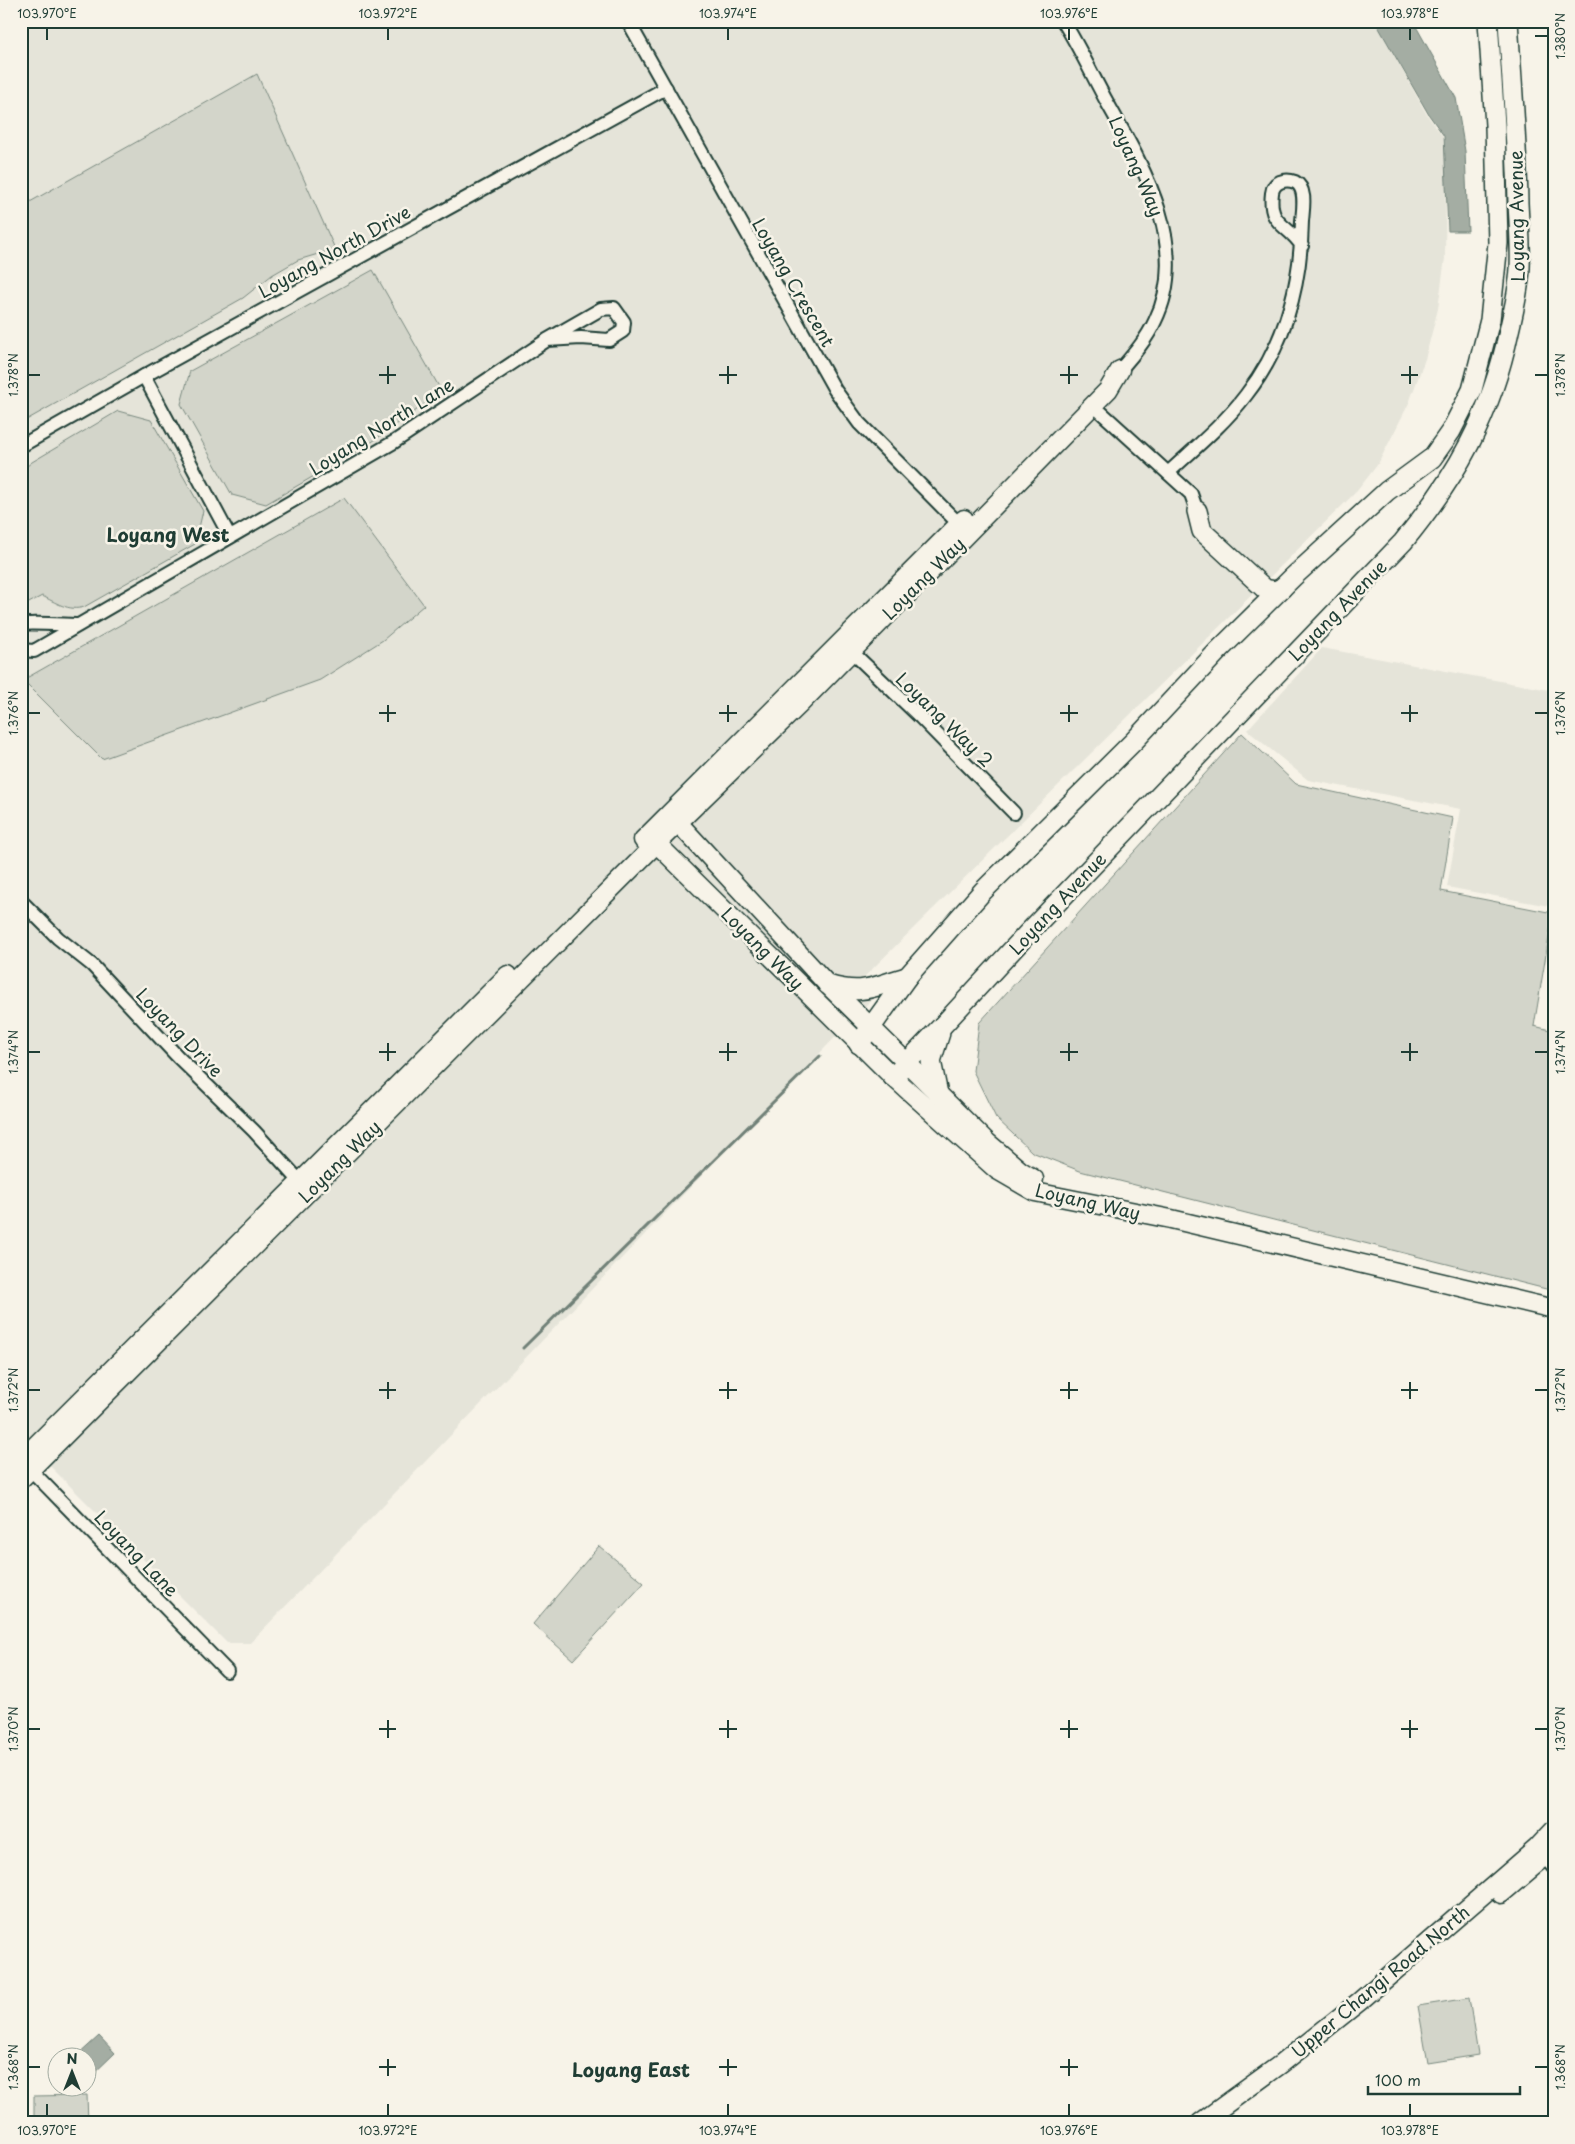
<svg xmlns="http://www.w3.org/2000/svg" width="1575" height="2144" font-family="'Playpen Sans',sans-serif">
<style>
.built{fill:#e5e4d9}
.green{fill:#d3d5ca;stroke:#79897f}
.water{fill:#a4ada3;stroke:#6f8077}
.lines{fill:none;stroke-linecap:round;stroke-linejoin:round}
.stream{stroke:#6f8077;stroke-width:3}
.street-casing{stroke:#1f3d34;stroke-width:16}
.secondary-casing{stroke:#1f3d34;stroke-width:21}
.primary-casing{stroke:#1f3d34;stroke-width:22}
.street{stroke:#f7f3e8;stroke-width:12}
.secondary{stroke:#f7f3e8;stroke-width:18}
.primary{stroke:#f7f3e8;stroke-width:19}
.ticks{fill:none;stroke:#1f3d34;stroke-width:2}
.labels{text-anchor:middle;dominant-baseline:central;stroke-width:5;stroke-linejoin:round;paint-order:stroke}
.street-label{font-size:18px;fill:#1f3d34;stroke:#f7f3e8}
.neighbourhood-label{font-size:19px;font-weight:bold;fill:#1f3d34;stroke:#f7f3e8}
.neatline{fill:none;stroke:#1f3d34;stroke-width:2}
.ticks-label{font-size:12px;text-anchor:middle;fill:#1f3d34}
</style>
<rect width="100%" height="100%" fill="#f7f3e8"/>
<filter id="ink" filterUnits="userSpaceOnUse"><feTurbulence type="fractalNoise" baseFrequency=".02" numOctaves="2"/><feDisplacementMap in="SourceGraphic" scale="10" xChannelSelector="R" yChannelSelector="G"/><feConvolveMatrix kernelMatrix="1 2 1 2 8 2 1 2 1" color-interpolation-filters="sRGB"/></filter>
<g filter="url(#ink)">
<g class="built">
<path d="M21,21H1375L1427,115L1443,137L1446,177L1445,258L1438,309L1425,359L1409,403L1378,464L1357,491L859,982L875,996L250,1643H227L21,1437Z"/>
<path d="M1322,648L1554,691V907L1447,887L1461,809L1308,780L1247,730Z"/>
<path d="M1554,949V982L1548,981Z"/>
</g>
<g class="green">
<path d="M257,74L335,249L298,260L272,275L243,298L21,423V207Z"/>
<path d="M373,270L442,392L369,444L266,504L232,495L181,404L190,371Z"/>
<path d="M118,411L151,420L203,511L195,544L84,607C69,612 55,602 42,596L21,607V471L32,462Z"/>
<path d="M344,498L424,605L383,640L320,680L102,759L23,680Z"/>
<path d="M1242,733L1296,784L1453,818L1441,891L1553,913L1534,1026L1554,1031V1291L1080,1171L1032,1152L996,1118L973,1071L979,1023Z"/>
<path d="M599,1546L644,1583L573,1660L533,1624Z"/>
<path d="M1469,1998L1478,2055L1428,2063L1418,2006Z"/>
<path d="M87,2095L88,2123H34V2096Z"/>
</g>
<g class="water">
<path d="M1375,21H1413L1456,98L1465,151L1468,231H1448L1444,136L1429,115Z"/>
<path d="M99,2036L115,2053L88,2079V2056H77Z"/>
</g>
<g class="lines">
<path class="stream" d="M523,1348L820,1056"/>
<defs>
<g id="street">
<path d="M628,21L835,390L859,423L964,529"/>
<path d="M1063,21C1080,48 1093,77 1108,104C1144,168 1191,248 1155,321C1147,339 1133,355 1120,370"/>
<path d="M144,376L230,537"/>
<path d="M1093,405L1191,494L1197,511"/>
<path d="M21,446L144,376L666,88"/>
<path d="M1168,473C1195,448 1224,424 1246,395C1286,344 1301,284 1302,221C1303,209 1307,188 1295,182C1285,178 1273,182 1272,193C1268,226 1287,223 1302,246"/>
<path d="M21,625C26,622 68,625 78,625"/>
<path d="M21,650L34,651L394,442L547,340L601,309L614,308L624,322L623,331L609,340L581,338L547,340"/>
<path d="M851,651L921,718L1014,813"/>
<path d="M21,901L58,938L92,965L178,1057L254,1131L306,1188"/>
<path d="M25,1464L227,1671"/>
<path d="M1540,1851L1554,1867"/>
</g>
<g id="secondary">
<path d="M670,814L828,985L987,1142L1021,1171L1034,1179"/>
<path d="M648,835L893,1077L997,1170L1035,1192L1171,1219L1554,1309"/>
<path d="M643,840L964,519"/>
<path d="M21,1460L508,975"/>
<path d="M21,1479L657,843L801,703L1108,390L1120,370"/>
<path d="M1501,1894L1554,1849"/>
<path d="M1200,2123L1281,2064L1360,2001L1537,1848L1554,1830"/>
</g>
<g id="primary">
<path d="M1197,511L1202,531L1265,589L1275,591L1282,588"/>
<path d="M828,985C864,996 873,986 907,977"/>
<path d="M859,1044L907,977L983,891L1134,741L1218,651L1293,577L1387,491L1432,458L1451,431L1472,390L1490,320L1498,243L1495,125L1488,21"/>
<path d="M893,1077L943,1025L1027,934L1403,542C1457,476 1491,416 1509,331C1514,310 1519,289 1520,268C1521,246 1519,224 1518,203C1517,142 1512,82 1508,21"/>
<path d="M938,1094L931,1061L940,1033"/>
</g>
</defs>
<use href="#street" class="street-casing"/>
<use href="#secondary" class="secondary-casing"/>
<use href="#primary" class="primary-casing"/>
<use href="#street" class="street"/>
<use href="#secondary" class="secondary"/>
<use href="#primary" class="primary"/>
</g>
</g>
<path class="ticks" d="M47,28V40M388,28V40M728,28V40M1069,28V40M1410,28V40M1535,36H1548M388,366V384M728,366V384M1069,366V384M1410,366V384M28,375H40M379,375H396M719,375H737M1060,375H1078M1401,375H1418M1535,375H1548M388,705V722M728,705V722M1069,705V722M1410,705V722M28,713H40M379,713H396M719,713H737M1060,713H1078M1401,713H1418M1535,713H1548M388,1043V1061M728,1043V1061M1069,1043V1061M1410,1043V1061M28,1052H40M379,1052H396M719,1052H737M1060,1052H1078M1401,1052H1418M1535,1052H1548M388,1382V1399M728,1382V1399M1069,1382V1399M1410,1382V1399M28,1390H40M379,1390H396M719,1390H737M1060,1390H1078M1401,1390H1418M1535,1390H1548M388,1720V1738M728,1720V1738M1069,1720V1738M1410,1720V1738M28,1729H40M379,1729H396M719,1729H737M1060,1729H1078M1401,1729H1418M1535,1729H1548M388,2059V2076M728,2059V2076M1069,2059V2076M28,2067H40M379,2067H396M719,2067H737M1060,2067H1078M1535,2067H1548M47,2104V2116M388,2104V2116M728,2104V2116M1069,2104V2116M1410,2104V2116"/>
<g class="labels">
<g class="street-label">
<text transform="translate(1137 166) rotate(66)">Loyang Way</text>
<text transform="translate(1516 216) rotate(-91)">Loyang Avenue</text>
<text transform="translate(334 251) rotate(-29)">Loyang North Drive</text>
<text transform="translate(794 282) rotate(60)">Loyang Crescent</text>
<text transform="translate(381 426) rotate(-32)">Loyang North Lane</text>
<text transform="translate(923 578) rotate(-45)">Loyang Way</text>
<text transform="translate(1337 610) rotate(-46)">Loyang Avenue</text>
<text transform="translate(945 719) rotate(44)">Loyang Way 2</text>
<text transform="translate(1057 903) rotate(-47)">Loyang Avenue</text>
<text transform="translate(763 948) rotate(45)">Loyang Way</text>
<text transform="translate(180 1032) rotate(46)">Loyang Drive</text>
<text transform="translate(339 1161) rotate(-45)">Loyang Way</text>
<text transform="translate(1088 1201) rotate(13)">Loyang Way</text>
<text transform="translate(137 1553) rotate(46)">Loyang Lane</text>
<text transform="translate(1380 1981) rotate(-40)">Upper Changi Road North</text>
</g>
<g class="neighbourhood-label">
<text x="168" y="534">Loyang West</text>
<text x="631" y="2069">Loyang East</text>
</g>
</g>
<rect width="1575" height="2144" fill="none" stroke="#f7f3e8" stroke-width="55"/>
<g transform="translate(72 2072)"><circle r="24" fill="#f7f3e8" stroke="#a1aaa0"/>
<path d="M0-4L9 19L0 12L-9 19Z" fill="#1f3d34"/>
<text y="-8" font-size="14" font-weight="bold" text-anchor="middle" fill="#1f3d34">N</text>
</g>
<path d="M1368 2086v8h152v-8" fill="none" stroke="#1f3d34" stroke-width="2.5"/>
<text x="1375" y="2086" font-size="15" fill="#1f3d34" stroke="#f7f3e8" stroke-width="4" paint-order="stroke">100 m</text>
<rect x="28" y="28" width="1520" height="2088" class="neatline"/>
<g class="ticks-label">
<text x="47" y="18">103.970°E</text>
<text x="388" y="18">103.972°E</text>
<text x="728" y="18">103.974°E</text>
<text x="1069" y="18">103.976°E</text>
<text x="1410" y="18">103.978°E</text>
<text transform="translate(1561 36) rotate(-90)" y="4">1.380°N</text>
<text transform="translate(14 375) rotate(-90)" y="4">1.378°N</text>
<text transform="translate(1561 375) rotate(-90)" y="4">1.378°N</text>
<text transform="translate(14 713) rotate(-90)" y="4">1.376°N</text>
<text transform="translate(1561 713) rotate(-90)" y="4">1.376°N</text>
<text transform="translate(14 1052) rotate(-90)" y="4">1.374°N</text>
<text transform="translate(1561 1052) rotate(-90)" y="4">1.374°N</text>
<text transform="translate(14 1390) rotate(-90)" y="4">1.372°N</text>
<text transform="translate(1561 1390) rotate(-90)" y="4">1.372°N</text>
<text transform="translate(14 1729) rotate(-90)" y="4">1.370°N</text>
<text transform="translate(1561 1729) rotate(-90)" y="4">1.370°N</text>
<text transform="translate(14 2067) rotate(-90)" y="4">1.368°N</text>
<text transform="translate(1561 2067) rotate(-90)" y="4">1.368°N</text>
<text x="47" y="2135">103.970°E</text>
<text x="388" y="2135">103.972°E</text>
<text x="728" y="2135">103.974°E</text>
<text x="1069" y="2135">103.976°E</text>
<text x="1410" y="2135">103.978°E</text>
</g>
</svg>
